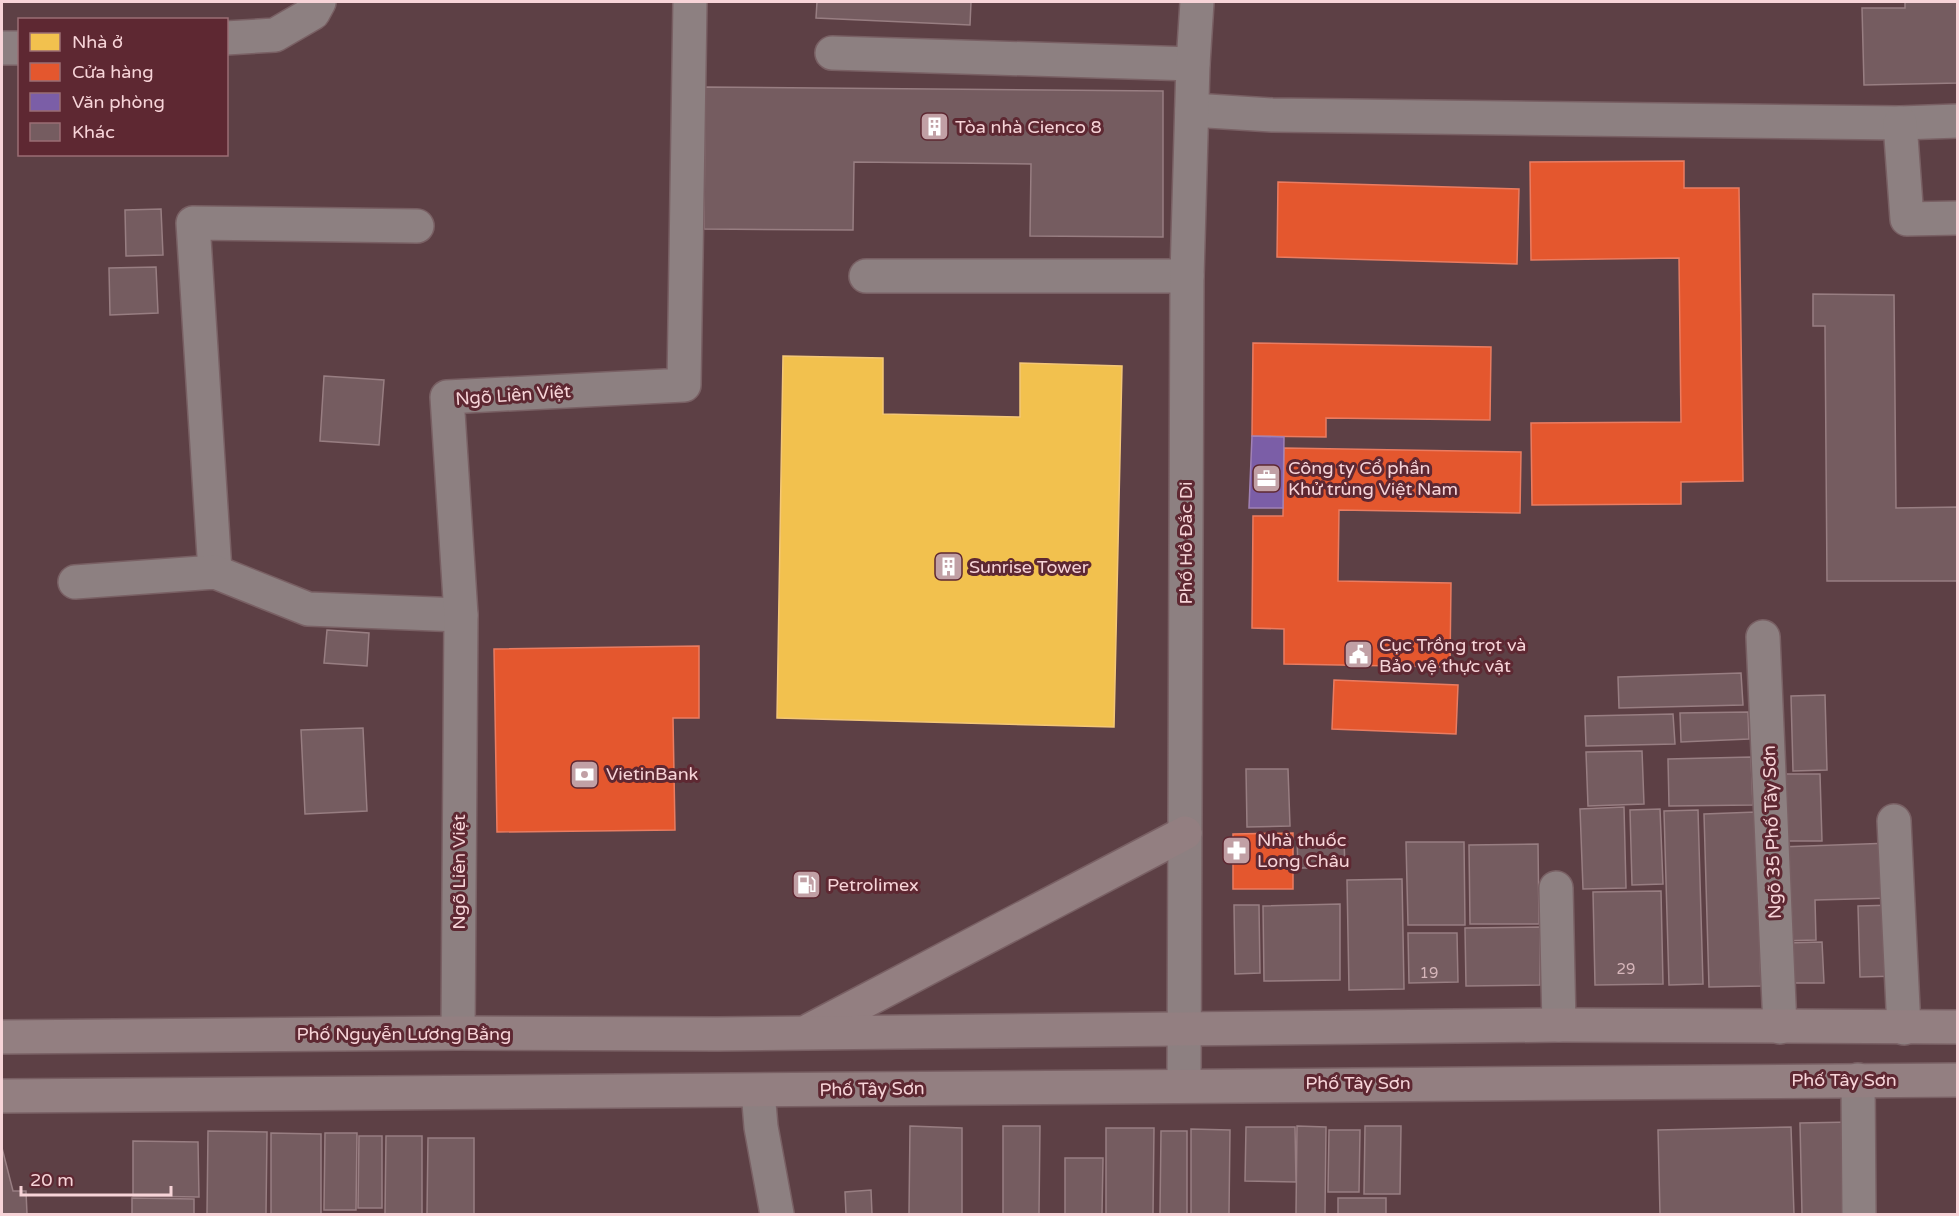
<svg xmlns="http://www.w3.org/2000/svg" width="1959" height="1216" font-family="'Varela Round',sans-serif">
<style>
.homes{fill:#f2c14e;stroke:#f4c777;stroke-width:1.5}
.shops{fill:#e4572e;stroke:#ea7c61;stroke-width:1.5}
.offices{fill:#7b5ea7;stroke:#a081b6;stroke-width:1.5}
.building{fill:#755c60;stroke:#987e82;stroke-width:1.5}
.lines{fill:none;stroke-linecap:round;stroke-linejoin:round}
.minor-casing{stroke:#796064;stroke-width:36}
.major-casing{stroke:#796064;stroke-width:36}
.minor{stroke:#8d8081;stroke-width:33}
.major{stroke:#937f81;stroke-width:33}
.labels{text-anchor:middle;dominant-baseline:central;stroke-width:6;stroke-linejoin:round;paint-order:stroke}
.number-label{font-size:15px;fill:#d6b6ba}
.poi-label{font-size:18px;fill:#f7d4d8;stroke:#5e2832;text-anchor:start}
.street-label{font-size:18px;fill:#f7d4d8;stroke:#5e2832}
</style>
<rect width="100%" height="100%" fill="#5d4045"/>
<path class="homes" d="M783,356L883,358V414L1020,417V363L1122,366L1114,727L777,718Z"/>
<g class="shops">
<path d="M1684,161V188H1739L1743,481L1681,482V504L1532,505L1531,423L1681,422L1679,258L1531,260L1530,162Z"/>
<path d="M1278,182L1519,189L1517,264L1277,257Z"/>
<path d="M1253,343L1491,347L1490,420L1326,418V437L1252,436Z"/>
<path d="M1284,448L1521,452L1520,513L1339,510L1338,581L1451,583L1450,667L1284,664V629L1252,628L1253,516H1283Z"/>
<path d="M699,646V718H673L675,830L497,832L494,649Z"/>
<path d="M1334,680L1458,685L1456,734L1332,729Z"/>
<path d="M1293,833V889H1233V834Z"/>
</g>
<path class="offices" d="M1252,436L1284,437L1283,508H1249Z"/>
<g class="building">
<path d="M817,2H971L970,25L816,18Z"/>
<path d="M1905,2H1958V83L1864,85L1862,8H1905Z"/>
<path d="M705,87L1163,91V237L1030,236L1031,164L854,162L853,230L704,229Z"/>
<path d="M161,209L163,255L126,256L125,210Z"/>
<path d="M156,267L158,313L110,315L109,268Z"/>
<path d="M1813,294L1894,295L1896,508L1958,507V581H1827L1825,326H1813Z"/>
<path d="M324,376L384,380L379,445L320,441Z"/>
<path d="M327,630L369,633L367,666L324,663Z"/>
<path d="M1741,673L1743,705L1619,708L1618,677Z"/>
<path d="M1825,695L1827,770L1793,771L1791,696Z"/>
<path d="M1748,712L1749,739L1681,742L1680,713Z"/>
<path d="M1673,714L1675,744L1586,746L1585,716Z"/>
<path d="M363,728L367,811L305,814L301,730Z"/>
<path d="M1642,751L1644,804L1588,806L1586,752Z"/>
<path d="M1751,757L1753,805L1669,806L1668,759Z"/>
<path d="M1246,769H1288L1290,826L1247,827Z"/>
<path d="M1783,774H1820L1822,841H1785Z"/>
<path d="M1624,807L1626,888L1583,889L1580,809Z"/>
<path d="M1660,809L1663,884L1632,885L1630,810Z"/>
<path d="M1698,810L1703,984L1669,985L1664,811Z"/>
<path d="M1756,812L1761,986L1709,987L1704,814Z"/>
<path d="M1297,839H1344L1345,868H1298Z"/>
<path d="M1406,842H1464L1465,925H1408Z"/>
<path d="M1891,843L1893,898L1815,900L1816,940L1779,941L1776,847Z"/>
<path d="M1538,844L1539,924H1470L1469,845Z"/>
<path d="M1402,879L1404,989L1349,990L1347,880Z"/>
<path d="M1661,891L1663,984L1595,985L1593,892Z"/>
<path d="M1340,904V980L1264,981L1263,906Z"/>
<path d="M1234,905H1259L1260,973L1235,974Z"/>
<path d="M1897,905L1899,976L1860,977L1858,906Z"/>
<path d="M1540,927V985L1466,986L1465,928Z"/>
<path d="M1408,933H1457L1458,982L1409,983Z"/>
<path d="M1822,942L1824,983H1788L1786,943Z"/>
<path d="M1852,1122L1854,1214H1802L1800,1123Z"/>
<path d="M910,1126L962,1128V1214H909Z"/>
<path d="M1003,1126H1040L1039,1214H1003Z"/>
<path d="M1297,1126L1326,1127L1325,1214H1296Z"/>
<path d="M1365,1126H1401L1400,1194H1364Z"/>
<path d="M1246,1127H1295L1296,1182L1245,1181Z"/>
<path d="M1791,1127L1794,1214H1660L1658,1130Z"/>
<path d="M1106,1128H1154L1153,1214H1106Z"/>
<path d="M1191,1129L1230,1130L1229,1214H1191Z"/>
<path d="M1329,1130H1360L1359,1192H1328Z"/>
<path d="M208,1131L267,1132L266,1214H207Z"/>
<path d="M1161,1131H1187V1214H1160Z"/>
<path d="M271,1133L321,1134V1214H271Z"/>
<path d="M325,1133H357L356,1210H324Z"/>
<path d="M359,1136H382V1208H358Z"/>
<path d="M386,1136H422V1214H385Z"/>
<path d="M428,1138H474V1214H427Z"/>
<path d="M133,1141L198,1142L199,1197L133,1196Z"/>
<path d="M2,1148L13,1191H26L27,1214H2Z"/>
<path d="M1065,1158H1103L1102,1214H1065Z"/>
<path d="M871,1190L872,1214H846L845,1192Z"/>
<path d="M132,1198L194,1199V1214H132Z"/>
<rect x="1338" y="1198" width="48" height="16"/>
</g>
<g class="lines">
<defs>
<g id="minor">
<path d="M226,38L275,35L313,13L319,2"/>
<path d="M2,48H20"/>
<path d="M832,53L1193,64"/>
<path d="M1192,110L1272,115L1900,123L1958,121"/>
<path d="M1900,123L1907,219L1958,218"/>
<path d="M866,276H1187"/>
<path d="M215,572L193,223L417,226"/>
<path d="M75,582L215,572L308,609L461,615"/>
<path d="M1763,637L1780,1027"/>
<path d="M1894,821L1904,1028"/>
<path d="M1556,888L1559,1025"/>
<path d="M458,1033L461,615L447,397L684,385L690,2"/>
<path d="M1858,1080L1859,1214"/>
<path d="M1184,1085L1187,276L1193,64L1197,2"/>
<path d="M758,1091L761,1127L777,1214"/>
</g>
<g id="major">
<path d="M810,1030L1185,833"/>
<path d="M2,1037L458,1033L718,1034L1559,1025L1958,1027"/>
<path d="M2,1096C654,1092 1305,1083 1958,1080"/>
</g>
</defs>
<use href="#minor" class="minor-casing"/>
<use href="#major" class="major-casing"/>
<use href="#minor" class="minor"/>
<use href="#major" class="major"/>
</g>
<defs>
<symbol id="building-square" viewBox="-11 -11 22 22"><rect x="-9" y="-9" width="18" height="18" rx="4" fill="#c1a0a5" stroke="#5e2832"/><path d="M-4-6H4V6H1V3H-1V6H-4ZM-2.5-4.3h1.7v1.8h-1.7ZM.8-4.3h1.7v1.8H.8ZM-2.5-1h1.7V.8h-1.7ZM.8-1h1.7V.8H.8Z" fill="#fff"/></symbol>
<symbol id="office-square" viewBox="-11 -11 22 22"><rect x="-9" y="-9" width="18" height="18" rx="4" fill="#c1a0a5" stroke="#5e2832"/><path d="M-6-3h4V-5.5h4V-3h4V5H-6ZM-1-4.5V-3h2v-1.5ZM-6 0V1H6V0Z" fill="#fff"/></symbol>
<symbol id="civic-square" viewBox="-11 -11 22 22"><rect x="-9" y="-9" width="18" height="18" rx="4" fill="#c1a0a5" stroke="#5e2832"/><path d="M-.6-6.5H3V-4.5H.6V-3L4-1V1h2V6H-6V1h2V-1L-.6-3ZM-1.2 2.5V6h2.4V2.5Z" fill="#fff"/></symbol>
<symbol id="bank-square" viewBox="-11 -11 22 22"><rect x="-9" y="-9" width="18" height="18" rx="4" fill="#c1a0a5" stroke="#5e2832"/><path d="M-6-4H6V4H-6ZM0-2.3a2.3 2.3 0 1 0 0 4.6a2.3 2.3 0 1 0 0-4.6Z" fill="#fff"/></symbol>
<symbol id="pharmacy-square" viewBox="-11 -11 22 22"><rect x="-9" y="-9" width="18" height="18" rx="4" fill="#c1a0a5" stroke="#5e2832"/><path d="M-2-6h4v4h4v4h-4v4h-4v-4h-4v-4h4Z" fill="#fff"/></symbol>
<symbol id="fuel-square" viewBox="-11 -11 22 22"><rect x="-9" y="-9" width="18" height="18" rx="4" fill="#c1a0a5" stroke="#5e2832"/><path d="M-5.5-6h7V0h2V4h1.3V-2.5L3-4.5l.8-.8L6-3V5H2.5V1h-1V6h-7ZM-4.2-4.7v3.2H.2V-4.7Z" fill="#fff"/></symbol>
</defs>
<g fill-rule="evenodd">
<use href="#building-square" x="918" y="110" width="33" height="33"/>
<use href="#office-square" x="1250" y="462" width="33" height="33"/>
<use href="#building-square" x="932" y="550" width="33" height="33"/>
<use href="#civic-square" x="1342" y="638" width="33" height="33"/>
<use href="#bank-square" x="568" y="758" width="33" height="33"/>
<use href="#pharmacy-square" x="1220" y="834" width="33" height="33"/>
<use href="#fuel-square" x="790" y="868" width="33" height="33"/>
</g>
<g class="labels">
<g class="number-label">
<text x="1626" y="969">29</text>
<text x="1429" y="973">19</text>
</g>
<g class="poi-label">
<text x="955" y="127">Tòa nhà Cienco 8</text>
<text x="1288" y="468">Công ty Cổ phần<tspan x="1288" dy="21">Khử trùng Việt Nam</tspan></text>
<text x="969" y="567">Sunrise Tower</text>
<text x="1379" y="645">Cục Trồng trọt và<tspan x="1379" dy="21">Bảo vệ thực vật</tspan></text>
<text x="606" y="774">VietinBank</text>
<text x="1257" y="840">Nhà thuốc<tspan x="1257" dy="21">Long Châu</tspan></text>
<text x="827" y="885">Petrolimex</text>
</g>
<g class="street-label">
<text transform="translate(513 395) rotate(-4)">Ngõ Liên Việt</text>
<text transform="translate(1186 543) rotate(-90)">Phố Hồ Đắc Di</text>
<text transform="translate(1772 832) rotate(-92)">Ngõ 35 Phố Tây Sơn</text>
<text transform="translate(459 872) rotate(-90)">Ngõ Liên Việt</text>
<text x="404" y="1034">Phố Nguyễn Lương Bằng</text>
<text x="1844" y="1080">Phố Tây Sơn</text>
<text x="1358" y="1083">Phố Tây Sơn</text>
<text transform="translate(872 1089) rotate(-1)">Phố Tây Sơn</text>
</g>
</g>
<rect width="1959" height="1216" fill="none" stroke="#f7d4d8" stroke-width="6"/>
<rect x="18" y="18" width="210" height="138" fill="#5e2832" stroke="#9b6d74" stroke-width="1.5"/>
<rect x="30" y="33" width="30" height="18" fill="#f2c14e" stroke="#9b6d74" stroke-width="1.5"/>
<text x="72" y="48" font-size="18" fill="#f7d4d8">Nhà ở</text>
<rect x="30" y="63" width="30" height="18" fill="#e4572e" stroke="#9b6d74" stroke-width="1.5"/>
<text x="72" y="78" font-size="18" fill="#f7d4d8">Cửa hàng</text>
<rect x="30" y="93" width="30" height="18" fill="#7b5ea7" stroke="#9b6d74" stroke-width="1.5"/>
<text x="72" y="108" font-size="18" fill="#f7d4d8">Văn phòng</text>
<rect x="30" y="123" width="30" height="18" fill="#755c60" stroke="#9b6d74" stroke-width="1.5"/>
<text x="72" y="138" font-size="18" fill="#f7d4d8">Khác</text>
<path d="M21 1186v9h150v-9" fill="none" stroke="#f7d4d8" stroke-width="3"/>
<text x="30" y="1186" font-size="18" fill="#f7d4d8" stroke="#5e2832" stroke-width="4.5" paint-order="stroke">20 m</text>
</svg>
